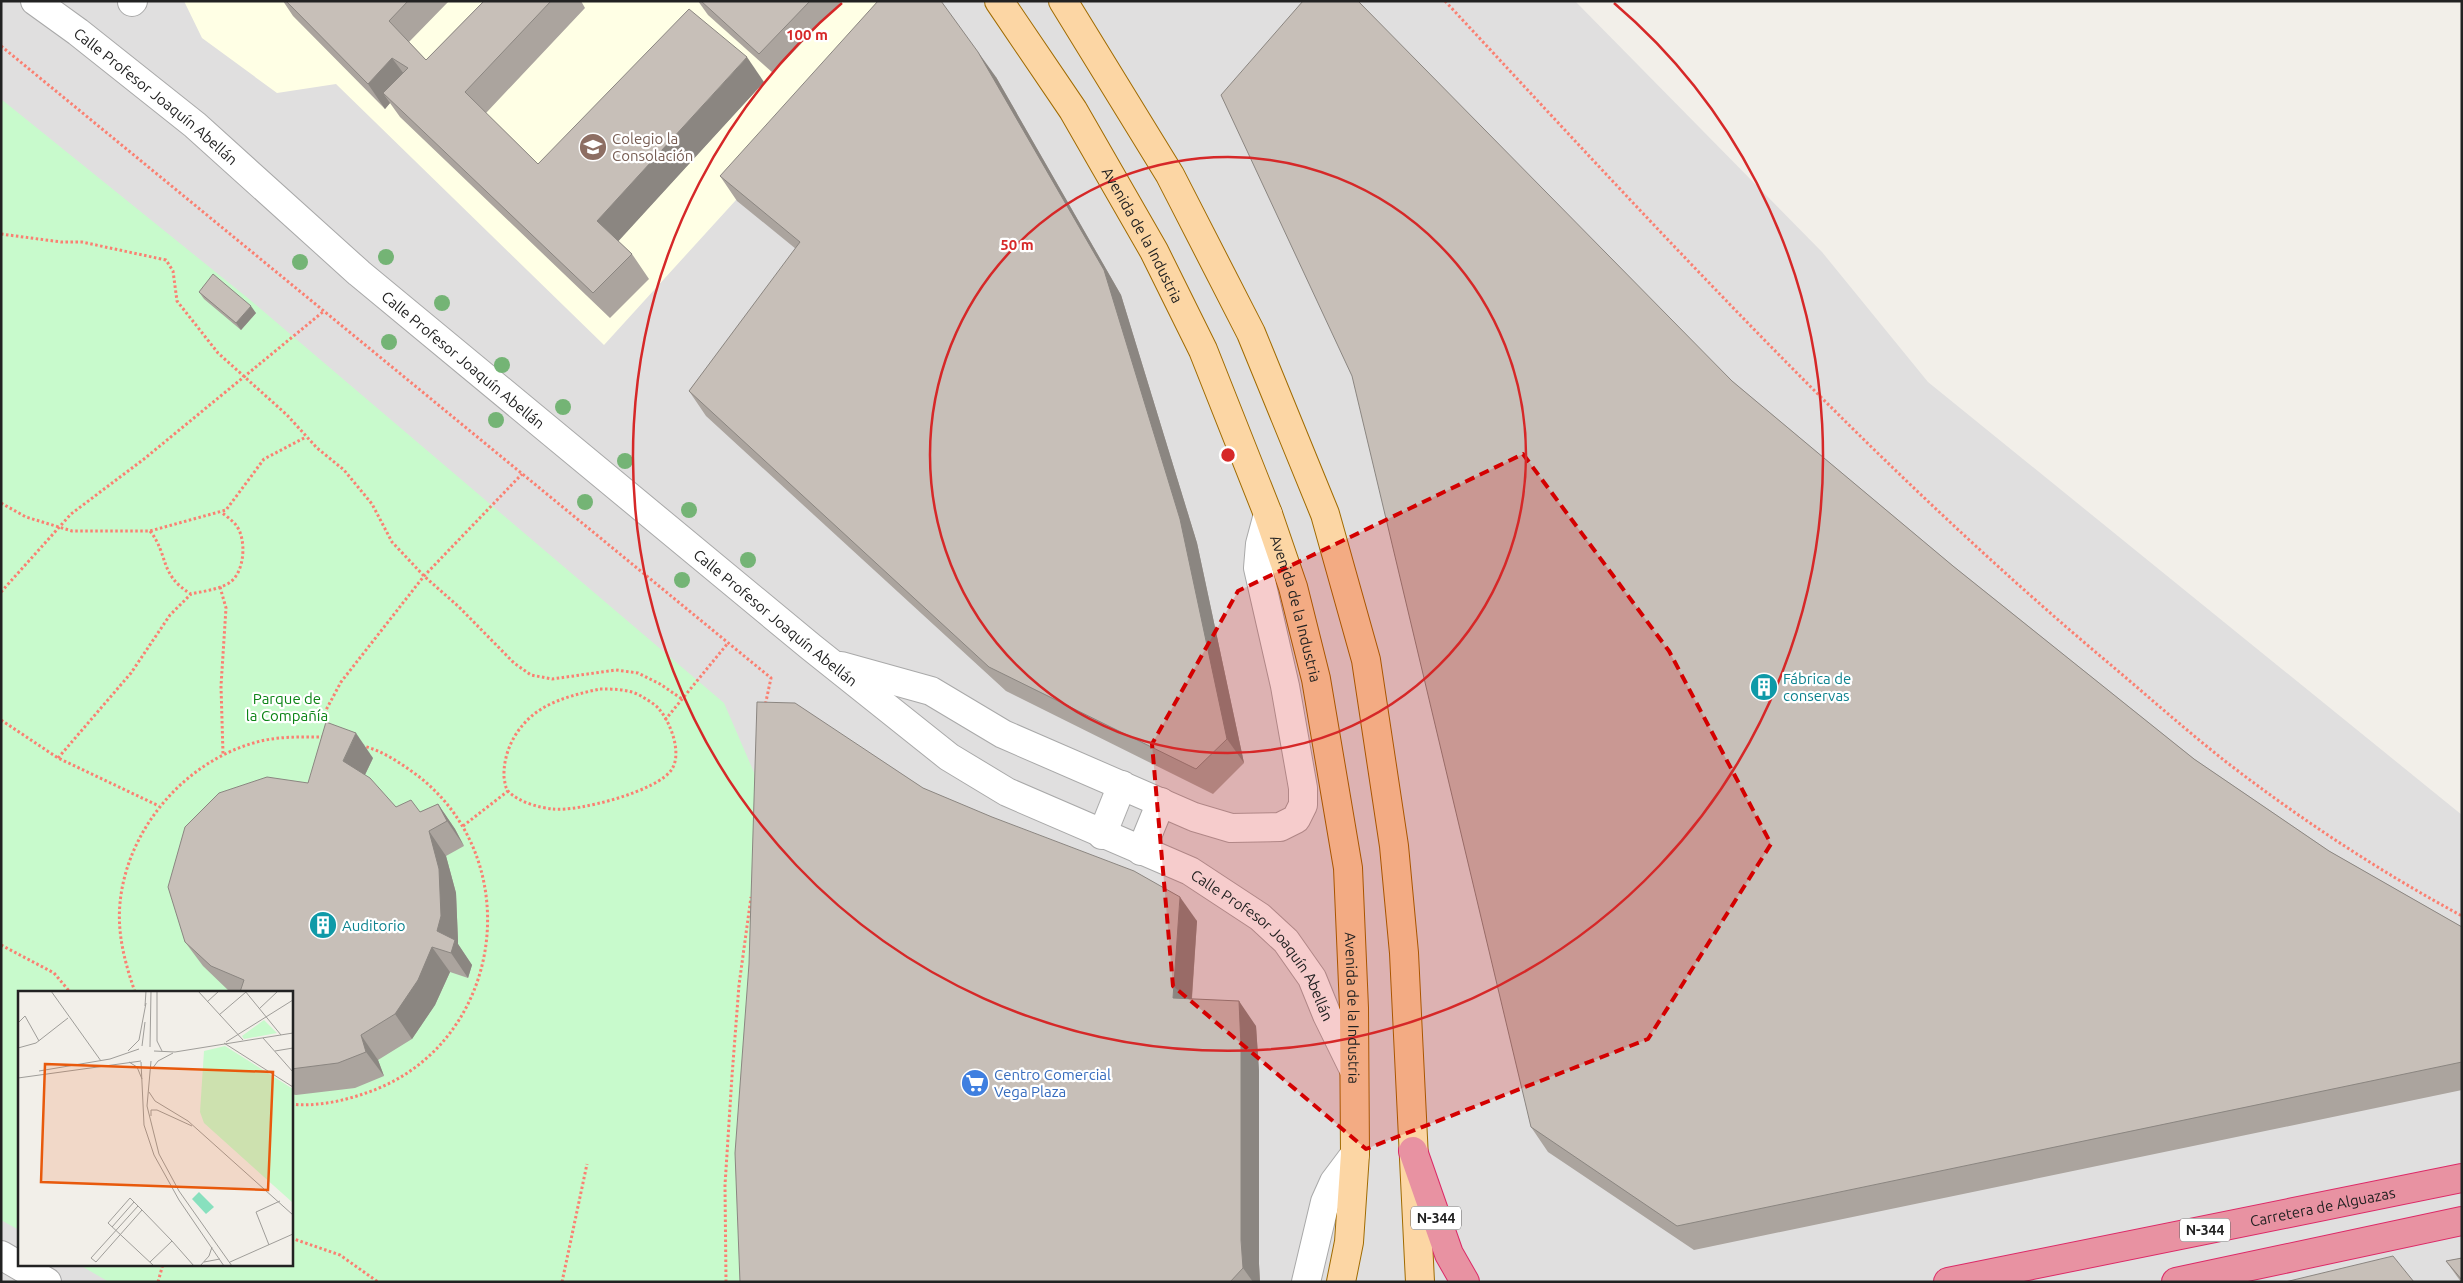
<svg xmlns="http://www.w3.org/2000/svg" width="2463" height="1283" font-family="Ubuntu,sans-serif">
<style>
.residential{fill:#e0dfdf;fill-rule:evenodd}
.education{fill:#ffffe5}
.park{fill:#c8facc}
.lines{fill:none;stroke-linecap:round;stroke-linejoin:round}
.street-casing{stroke:#a9a9a9;stroke-width:30}
.primary-casing{stroke:#a06b00;stroke-width:30}
.highway-casing{stroke:#dc2a67;stroke-width:30}
.path{stroke:#fa8072;stroke-width:3;stroke-dasharray:2.5 2.5;stroke-linecap:butt}
.street{stroke:#fff;stroke-width:28}
.primary{stroke:#fcd6a4;stroke-width:28}
.highway{stroke:#e892a2;stroke-width:28}
.tree{fill:#74b475}
.wall{fill:#aba49e}
.shaded-wall{fill:#8b8681}
.building{fill:#c7bfb8;stroke:#8b8681}
.marked{fill:#d40000;fill-opacity:0.2;stroke:#d40000;stroke-width:4;stroke-dasharray:10 6;stroke-linejoin:round}
.ring{fill:none;stroke:#d62828;stroke-width:2.5}
.labels{text-anchor:middle;dominant-baseline:central;stroke-width:4.5;stroke-linejoin:round;paint-order:stroke}
.shield{fill:#fff;stroke:#646464;stroke-width:1}
.shield-label{font-size:14px;font-weight:bold;fill:#222}
.street-label{font-size:15px;fill:#222;stroke:#fff}
.education-label{font-size:15px;fill:#785e54;stroke:#fff;text-anchor:start}
.culture-label{font-size:15px;fill:#0d838f;stroke:#fff;text-anchor:start}
.park-label{font-size:15px;fill:#0c8416;stroke:#fff}
.shop-label{font-size:15px;fill:#366cbe;stroke:#fff;text-anchor:start}
.inset-road{fill:none;stroke:#9f9d99;stroke-width:1}
.view{fill:#e8590c;fill-opacity:0.15;stroke:#e8590c;stroke-width:2.5}
.inset-edge{fill:none;stroke:#222;stroke-width:2.5}
.centre{fill:#d62828;stroke:#fff;stroke-width:2.5}
.ring-label{font-size:15px;text-anchor:middle;font-weight:bold;fill:#d62828;stroke:#fff;stroke-width:4.5;stroke-linejoin:round;paint-order:stroke}
</style>
<rect width="100%" height="100%" fill="#f2efe9"/>
<path class="residential" d="M1,1H1575L1822,252L1928,382L2462,815V1282H1ZM19,992H291V1264H19Z"/>
<path class="education" d="M184,1H917L604,345L336,84L277,93L202,38Z"/>
<path class="park" d="M1,99L249,299L724,703L772,814L756,1282H109L78,1264H291V992H19V1230L1,1220Z"/>
<g class="lines">
<defs>
<g id="street">
<path id="s1" d="M35,1L78,32L195,125L359,273L811,647L949,757L1007,792L1190,871L1260,917L1286,941L1312,978L1327,1015L1354,1070"/>
<path d="M132,2L133,1"/>
<path d="M841,666L931,691L1003,734L1194,817L1231,828L1280,827L1296,819L1303,805V788L1285,686L1258,568L1260,544L1268,514"/>
<path d="M1102,835L1122,785"/>
<path d="M1141,851L1161,802"/>
<path d="M1,1255L47,1282"/>
<path d="M1306,1282L1325,1202L1334,1182L1355,1154"/>
</g>
<g id="primary">
<path id="s2" d="M999,1L1073,110L1154,251L1203,350L1268,514L1293,587L1316,679L1348,868L1354,1008L1355,1154L1349,1242L1341,1282"/>
<path d="M1063,1L1170,175L1251,333L1325,514L1366,660L1394,846L1404,953L1420,1282"/>
</g>
<g id="highway">
<path d="M1413,1151L1449,1254L1465,1282"/>
<path id="s3" d="M1948,1282L2462,1178"/>
<path d="M2176,1282L2462,1221"/>
</g>
</defs>
<use href="#street" class="street-casing"/>
<use href="#primary" class="primary-casing"/>
<use href="#highway" class="highway-casing"/>
<g class="path">
<path d="M1445,1C1655,227 1863,455 2099,655C2141,690 2182,727 2225,761C2300,819 2379,871 2462,916"/>
<path d="M1,46L771,678L765,706"/>
<path d="M1,234L61,242H82L166,260L173,271L177,301L218,353L287,415L317,448L344,470L372,504L392,542L424,576L459,607L514,663L531,675L552,679L616,670L638,673L660,684L682,699"/>
<path d="M1,503L26,517L72,531H150L226,510L264,459L306,437"/>
<path d="M150,531C169,555 159,575 191,594C204,591 217,590 229,583C245,573 247,539 236,525C232,520 226,516 221,512"/>
<path d="M220,587L226,608L221,686L223,754"/>
<path d="M1,592L71,514L144,459L324,311"/>
<path d="M600,689C614,689 629,689 641,696C646,699 655,704 659,709C671,723 682,753 672,769C659,791 578,812 553,809C540,808 518,802 508,791C505,787 505,782 504,777C503,749 519,722 543,708C560,698 581,693 600,689Z"/>
<path d="M1,720L58,758L159,806"/>
<path d="M665,720L728,643"/>
<path d="M327,724L326,710L341,682L424,576L522,474"/>
<path d="M58,758L131,673L170,615L191,594"/>
<path d="M463,826L508,791"/>
<path d="M1,945L54,973L70,992"/>
<path d="M135,992C125,963 117,934 120,903C127,829 185,761 257,742C279,736 302,737 325,737"/>
<path d="M291,1104C316,1107 343,1101 366,1093C500,1048 530,868 422,779C405,766 384,751 363,746"/>
<path d="M291,1238L340,1255L378,1282"/>
<path d="M158,1282L163,1264"/>
<path d="M562,1282L587,1164"/>
<path d="M726,1282L725,1185L732,1076L739,985L751,897"/>
</g>
<use href="#street" class="street"/>
<use href="#primary" class="primary"/>
<use href="#highway" class="highway"/>
</g>
<g class="tree">
<circle cx="386" cy="257" r="8"/>
<circle cx="300" cy="262" r="8"/>
<circle cx="442" cy="303" r="8"/>
<circle cx="389" cy="342" r="8"/>
<circle cx="502" cy="365" r="8"/>
<circle cx="563" cy="407" r="8"/>
<circle cx="496" cy="420" r="8"/>
<circle cx="625" cy="461" r="8"/>
<circle cx="585" cy="502" r="8"/>
<circle cx="689" cy="510" r="8"/>
<circle cx="748" cy="560" r="8"/>
<circle cx="682" cy="580" r="8"/>
</g>
<g class="wall">
<path d="M283,1H449L409,42L426,60L484,1H581L585,8L486,113L538,164L764,82L618,241L632,254L649,279L610,318L400,117L390,103L385,109L293,16Z"/>
<path d="M698,1H842L773,73L708,15Z"/>
<path d="M996,77L1121,295L1197,543L1244,763L1213,794L1006,691L706,416L689,391L796,249L737,201L720,176Z"/>
<path d="M199,292L256,313L241,330L204,299Z"/>
<path d="M1732,381L1953,566L2194,759L2329,851L2462,927V1090L1694,1250L1548,1152L1531,1127Z"/>
<path d="M373,758L365,775L396,807L420,812L438,804L455,829L464,846L446,856L456,893L458,941V944L472,965L468,978L450,972L435,1005L412,1039L378,1060L384,1076L355,1088L296,1095L291,1094V992H231L229,991L203,966L185,942L308,783Z"/>
<path d="M923,788L1197,921L1192,999L1256,1026L1259,1071V1264L1260,1282H740Z"/>
<path d="M2462,1258V1282H2461L2446,1261Z"/>
</g>
<g class="shaded-wall">
<path d="M978,52L996,77L1121,295L1197,543L1244,763L1227,739Z"/>
<path d="M747,57L764,82L614,246L597,221Z"/>
<path d="M392,58L410,82L383,93L390,103L385,109L368,84Z"/>
<path d="M251,306L256,313L241,330L236,323Z"/>
<path d="M356,733L373,758L360,785L343,761Z"/>
<path d="M438,804L455,829L464,846L447,821Z"/>
<path d="M429,831L446,856L456,893L458,941V944L472,965L468,978L451,953L437,931Z"/>
<path d="M1180,897L1197,921L1190,1023L1173,998Z"/>
<path d="M432,947L450,972L435,1005L412,1039L395,1014Z"/>
<path d="M1239,1001L1256,1026L1259,1071V1264L1260,1282H1253L1243,1268L1241,1240Z"/>
<path d="M361,1035L378,1060L384,1076L366,1052Z"/>
</g>
<g class="building">
<path d="M286,1H408L389,21L426,60L484,1H551L465,92L538,164L689,9L747,57L597,221L632,254L593,293L383,93L408,68L392,58L368,84Z"/>
<path d="M701,1H810L759,54Z"/>
<path d="M878,1H941L978,52L1104,270L1180,519L1227,739L1196,769L989,667L689,391L800,242L720,176Z"/>
<path d="M1303,1H1358L1732,381L1953,566L2194,759L2329,851L2462,927V1062L1677,1226L1531,1127L1352,376L1221,95Z"/>
<path d="M213,274L251,306L236,323L199,292Z"/>
<path d="M757,702L795,703L923,788L992,817L1134,871L1180,897L1173,998L1239,1001L1241,1046V1240L1243,1268L1230,1282H740L735,1153L749,964Z"/>
<path d="M326,722L356,733L343,761L370,778L396,807L411,800L420,812L438,804L447,821L429,831L439,869L441,916L437,931L455,940L451,953L432,947L418,980L395,1014L361,1035L366,1052L338,1063L291,1069V992H240L244,980L211,966L185,942L168,887L185,827L219,793L267,777L308,783Z"/>
<path d="M2393,1256L2414,1282H2285Z"/>
<path d="M2462,1258V1280L2446,1261Z"/>
</g>
<path class="marked" d="M1523,454L1669,651L1771,844L1648,1039L1366,1149L1173,986L1152,744L1238,591Z"/>
<g class="ring">
<circle cx="1228" cy="455" r="298"/>
<path d="M1614 3A595 595 0 1 1 842 3"/>
</g>
<defs>
<symbol id="school-disc" viewBox="-11 -11 22 22"><circle r="9.5" fill="#8d6e63" stroke="#fff"/><path d="M0-5L7-2L0 1L-7-2ZM-4 1L0 2.5L4 1V4Q0 6-4 4Z" fill="#fff"/></symbol>
<symbol id="building-disc" viewBox="-11 -11 22 22"><circle r="9.5" fill="#0f9aa8" stroke="#fff"/><path d="M-4-6H4V6H1V3H-1V6H-4ZM-2.5-4.3h1.7v1.8h-1.7ZM.8-4.3h1.7v1.8H.8ZM-2.5-1h1.7V.8h-1.7ZM.8-1h1.7V.8H.8Z" fill="#fff"/></symbol>
<symbol id="supermarket-disc" viewBox="-11 -11 22 22"><circle r="9.5" fill="#3f7fe0" stroke="#fff"/><path d="M-6-5.5h2.5l.6 2H6L4.5 2H-2.5L-4.4-4H-6ZM-1.5 3.2a1.3 1.3 0 1 0 .1 0ZM3 3.2a1.3 1.3 0 1 0 .1 0Z" fill="#fff"/></symbol>
</defs>
<g fill-rule="evenodd">
<use href="#school-disc" x="577" y="131" width="32" height="32"/>
<use href="#building-disc" x="1748" y="671" width="32" height="32"/>
<use href="#building-disc" x="307" y="909" width="32" height="32"/>
<use href="#supermarket-disc" x="959" y="1067" width="32" height="32"/>
</g>
<g class="labels">
<g class="shield">
<rect x="1411" y="1206.5" width="50" height="23" rx="4"/>
<rect x="2180" y="1218.5" width="50" height="23" rx="4"/>
</g>
<g class="shield-label">
<text x="1436" y="1218">N-344</text>
<text x="2205" y="1230">N-344</text>
</g>
<g class="street-label">
<text stroke="none"><textPath href="#s1" startOffset="154">Calle Profesor Joaquín Abellán</textPath></text>
<text stroke="none"><textPath href="#s2" startOffset="275">Avenida de la Industria</textPath></text>
<text stroke="none"><textPath href="#s1" startOffset="559">Calle Profesor Joaquín Abellán</textPath></text>
<text stroke="none"><textPath href="#s2" startOffset="680">Avenida de la Industria</textPath></text>
<text stroke="none"><textPath href="#s1" startOffset="964">Calle Profesor Joaquín Abellán</textPath></text>
<text stroke="none"><textPath href="#s1" startOffset="1560">Calle Profesor Joaquín Abellán</textPath></text>
<text stroke="none"><textPath href="#s2" startOffset="1085">Avenida de la Industria</textPath></text>
<text stroke="none"><textPath href="#s3" startOffset="382">Carretera de Alguazas</textPath></text>
</g>
<g class="education-label">
<text x="612" y="138">Colegio la<tspan x="612" dy="17">Consolación</tspan></text>
</g>
<g class="culture-label">
<text x="1783" y="678">Fábrica de<tspan x="1783" dy="17">conservas</tspan></text>
<text x="342" y="925">Auditorio</text>
</g>
<g class="park-label">
<text x="287" y="698">Parque de<tspan x="287" dy="17">la Compañía</tspan></text>
</g>
<g class="shop-label">
<text x="994" y="1074">Centro Comercial<tspan x="994" dy="17">Vega Plaza</tspan></text>
</g>
</g>
<g transform="translate(18 991)">
<rect width="275" height="275" fill="#f2efe9"/>
<path d="M246,29L259,42L226,48L224,45ZM207,55L275,98L274,211L186,132L182,121L186,60Z" fill="#c8facc"/>
<path d="M181,201L196,216L188,223L174,208Z" fill="#88e0be"/>
<path class="inset-road" d="M33,0L83,70M139,0V50L144,60M180,0L225,49M227,0L263,44M189,11L201,0M127,15L128,0M241,18L260,0M201,24L228,1M0,32L7,25L21,50M245,47L275,81M208,51L275,9M206,52L275,96M124,55L127,31M132,56L133,0M0,57L18,52L50,27M110,60L121,49L128,12M136,60L157,61L275,42M257,60L275,57M133,70L129,115L141,163L161,200L214,275M111,71L119,76L124,88M123,71L126,134L136,164L161,209L206,275M134,78L140,70L155,62M21,80L92,68L121,58M0,87L123,70M131,101L137,110L170,130L275,224M133,125V119H139L174,135M120,215L112,207L90,232L136,275M124,219L78,271L73,267L120,215L124,219L154,250M94,236L116,211M251,254L238,221L262,210M132,271L154,250L176,275M186,271L202,268M212,271L275,243M182,275L191,265L194,256"/>
<path class="view" d="M27,73L255,81L250,199L23,191Z"/>
<rect width="275" height="275" class="inset-edge"/>
</g>
<circle cx="1228" cy="455" r="8" class="centre"/>
<g class="ring-label">
<text x="807" y="40">100 m</text>
<text x="1017" y="250">50 m</text>
</g>
<rect width="2463" height="1283" fill="none" stroke="#222222" stroke-width="5"/>
</svg>
